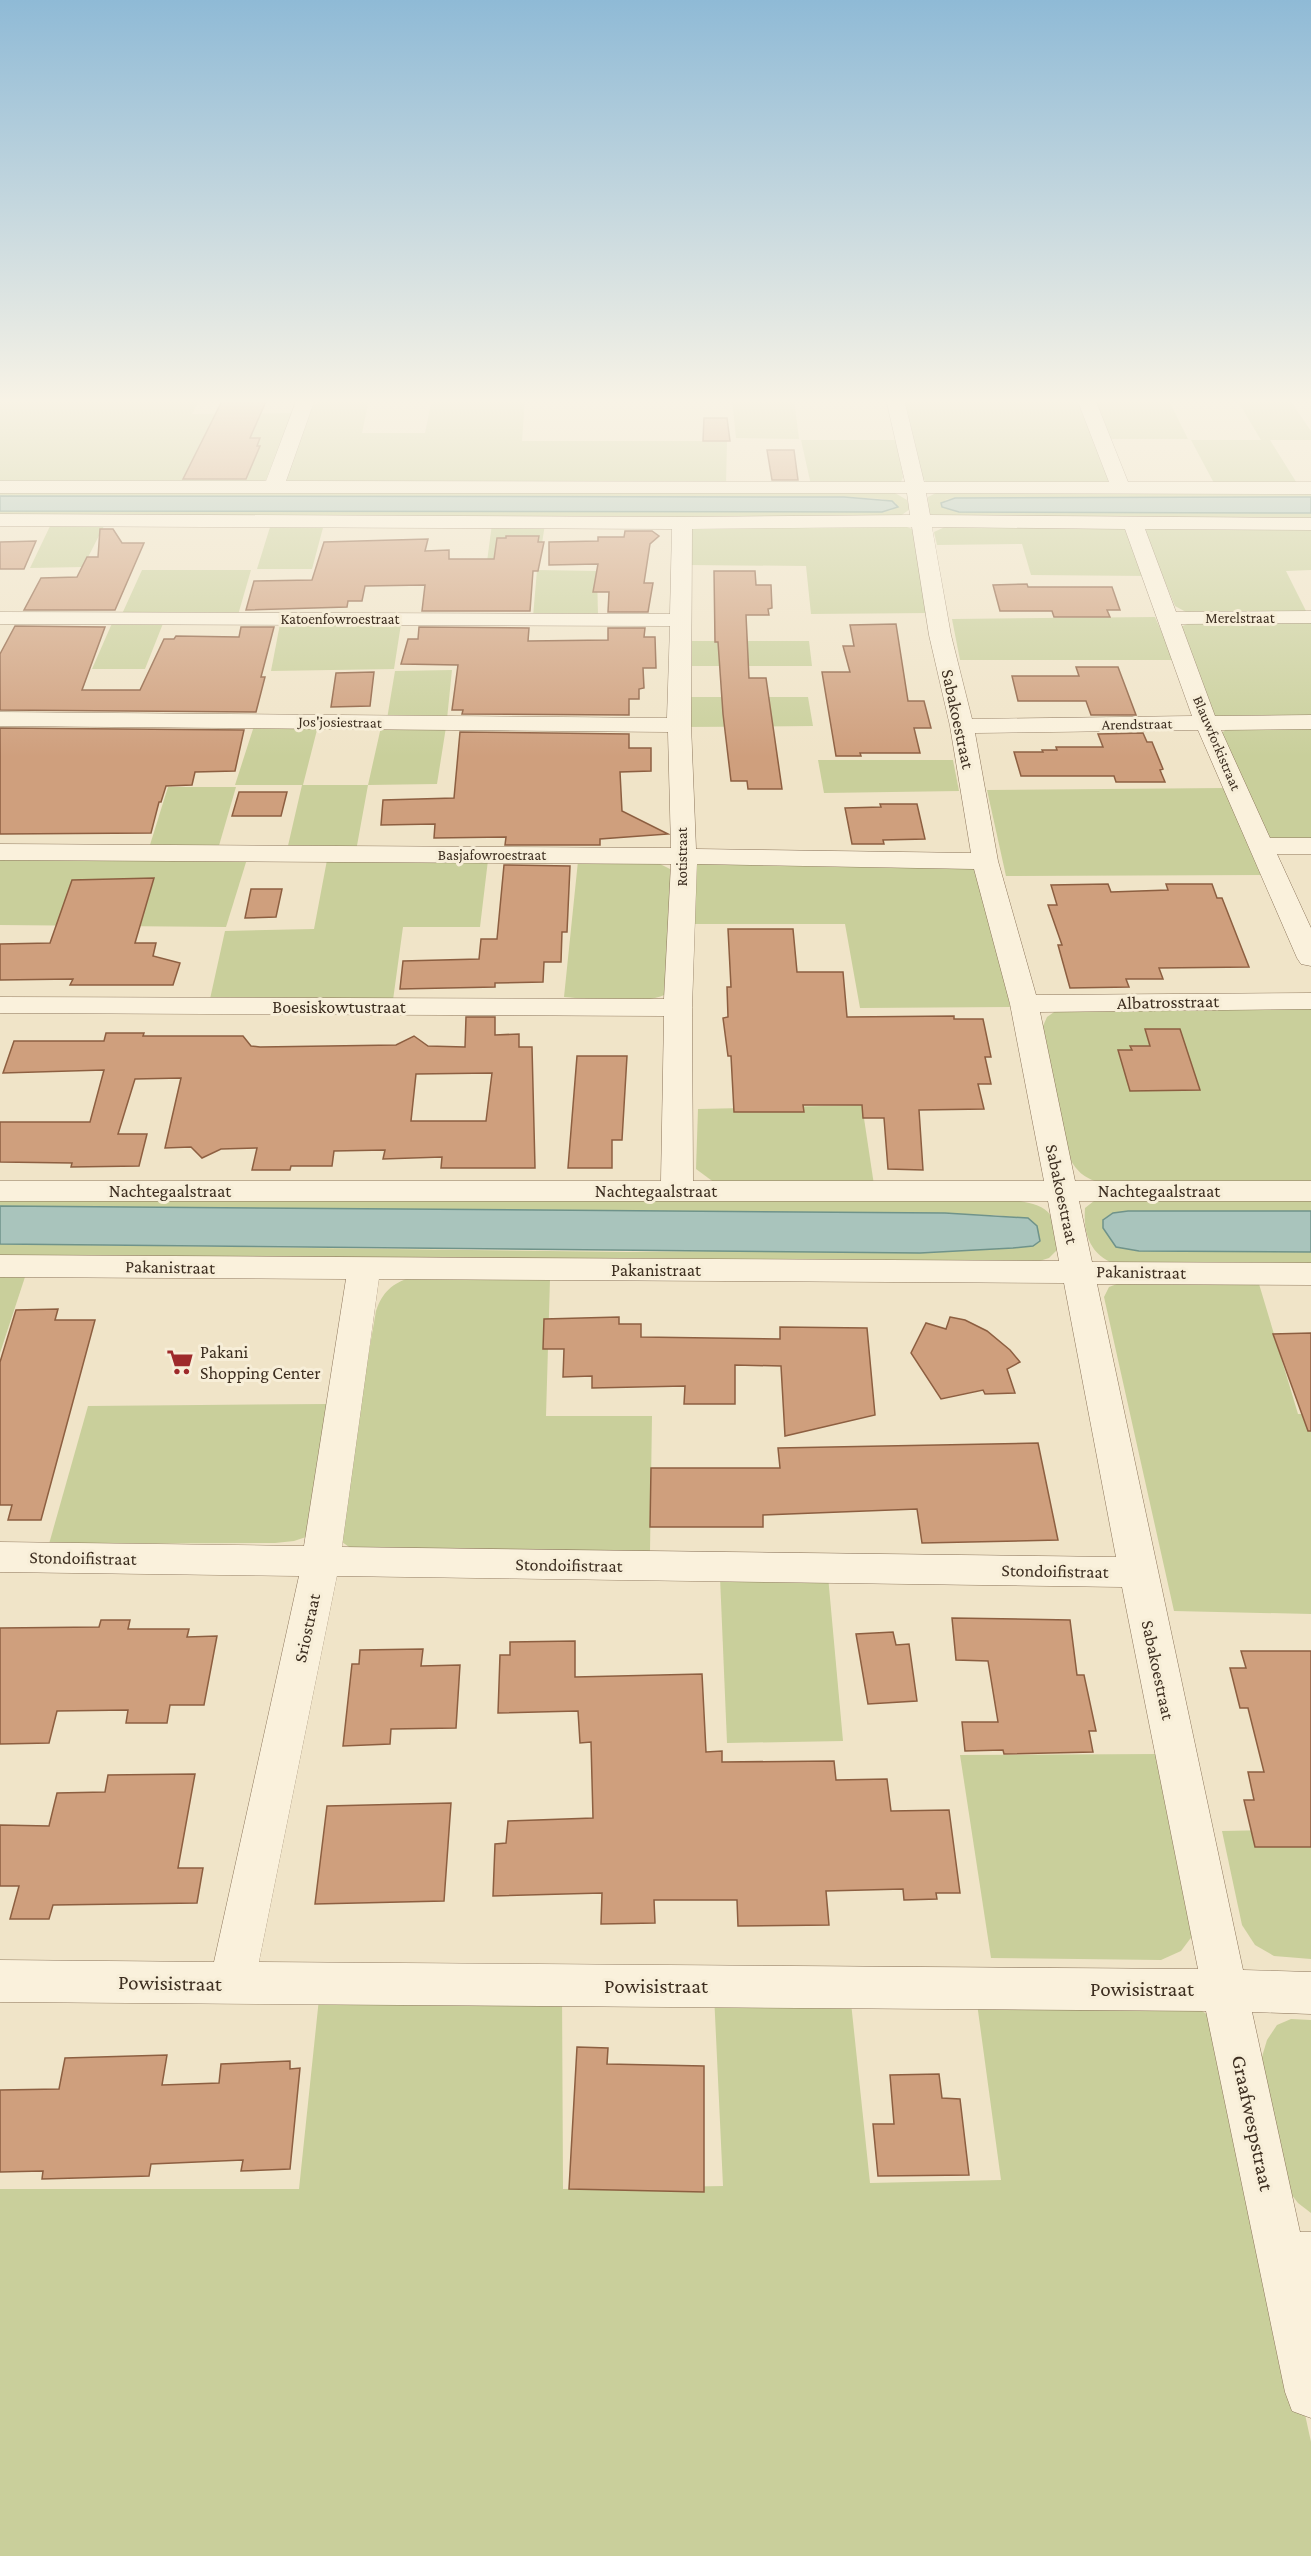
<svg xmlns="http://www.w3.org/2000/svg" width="1311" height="2556" font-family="'Crimson Pro',serif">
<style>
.green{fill:#c9cf9b}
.water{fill:#a9c4bc;stroke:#6f938a;stroke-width:1.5}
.building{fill:#cf9f7d;stroke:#8d5f41;stroke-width:1.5;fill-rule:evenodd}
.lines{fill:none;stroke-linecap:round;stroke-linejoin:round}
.minor-casing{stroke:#8d765c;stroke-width:1}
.minor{fill:#faf1dc;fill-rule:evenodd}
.labels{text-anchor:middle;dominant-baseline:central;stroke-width:6;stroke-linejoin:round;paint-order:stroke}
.far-street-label{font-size:15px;fill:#3d2e20;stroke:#f7eed8}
.street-label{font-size:18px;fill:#3d2e20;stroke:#f7eed8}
.poi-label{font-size:18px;fill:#3d2e20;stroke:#f7eed8;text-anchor:start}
.near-street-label{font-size:21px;fill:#3d2e20;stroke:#f7eed8}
</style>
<rect width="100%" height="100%" fill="#f0e4c8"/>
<g class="green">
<path d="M0,399H200L192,414L293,413L270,477L264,481L0,485Z"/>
<path d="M322,399H369L362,433H425L432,399H525L522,441H727L726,485L289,484L284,480C292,459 302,409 322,399Z"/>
<path d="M732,399H794L799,439L736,438Z"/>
<path d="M905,399H1079L1112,478L1109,484L926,482L922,477Z"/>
<path d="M1098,399H1168L1188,439H1109L1093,402Z"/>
<path d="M1237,400H1290L1311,431V440H1270L1298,485H1215L1191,440H1261Z"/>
<path d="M801,440H896L903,477L901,482L896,485H811Z"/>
<path d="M0,490L895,493L907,500L910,509L899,517L881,518L0,517V511L882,512L892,510L896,503L882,499L844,497L0,496Z"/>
<path d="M1311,491V497L955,498L945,500L959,512L1311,513V521L932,516L929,512L928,497L936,493Z"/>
<path d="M52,522H106L83,567L30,568Z"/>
<path d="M271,524H324L312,569H257Z"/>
<path d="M492,524H545L538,569H486Z"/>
<path d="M899,524L912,529L930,613L811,614L806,566L689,565L691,528Z"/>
<path d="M947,526L1115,527L1127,530L1148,576L1031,575L1022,544L937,545L934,532Z"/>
<path d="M1152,526H1311V570L1286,571L1307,613L1186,612L1175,606L1144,531Z"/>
<path d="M142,570H251L238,615L122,614Z"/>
<path d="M537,570L597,571L598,616L533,617Z"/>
<path d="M1155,617L1174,660H960L952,619Z"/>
<path d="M113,621H164L145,669H92Z"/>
<path d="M1311,622V720L1220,718L1211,714L1180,627L1190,623Z"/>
<path d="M280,624H401L394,669L271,671Z"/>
<path d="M692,641H809L812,666H692Z"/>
<path d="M452,670L447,719H387L395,671Z"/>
<path d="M683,697H808L813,726L683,727Z"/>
<path d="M1311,725V842L1280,841L1269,837L1219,735L1228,728Z"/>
<path d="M254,726H318L303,785H368L381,727H446L437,784L368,785L356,851L287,850L302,785H235Z"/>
<path d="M818,760H953L959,791L824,793Z"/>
<path d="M168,787H236L218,849L149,848Z"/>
<path d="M1225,788L1261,875L1006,876L987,790Z"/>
<path d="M0,857L247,859L226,927L0,925Z"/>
<path d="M327,860H488L480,927H403L393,1000L210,999L225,931L314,929Z"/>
<path d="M578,861L660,864L676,872L670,992C644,1008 594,999 564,997Z"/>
<path d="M707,862L975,868L987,880L1010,1007L860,1008L845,924H692L696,865Z"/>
<path d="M1311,1006V1184H1106C1088,1180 1079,1175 1070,1159L1043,1026L1047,1017L1057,1010Z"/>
<path d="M862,1105L874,1185L715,1183L696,1169L698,1109Z"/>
<path d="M1311,1196V1211H1128L1113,1213L1103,1219V1228L1116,1247L1139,1251L1311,1252V1266H1120C1091,1257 1083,1236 1085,1208L1094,1201Z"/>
<path d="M0,1198L1015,1200C1052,1206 1056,1214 1057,1250L1049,1258L1030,1264L0,1260V1244L627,1252L1013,1248L1033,1246L1028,1219L995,1215L0,1206Z"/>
<path d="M0,1277H25L0,1353Z"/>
<path d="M411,1277L550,1279L546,1416H652L650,1552L352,1549L342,1542L338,1530L376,1311C383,1291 392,1284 411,1277Z"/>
<path d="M1122,1282L1259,1284L1298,1414H1311V1614L1174,1611L1104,1297L1109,1287Z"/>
<path d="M328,1404L312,1535L294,1541L275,1543L49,1544L88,1406Z"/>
<path d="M828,1576L843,1741L727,1743L720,1577Z"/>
<path d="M1159,1754L1193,1935L1181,1951L1161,1960L991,1958L960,1755Z"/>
<path d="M1311,1829V1959L1274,1956L1255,1945L1242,1925L1222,1831Z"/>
<path d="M320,1989H562L563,2189L723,2186L714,1994L850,1993L870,2183L1001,2180L976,1996L1191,2004L1213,2018L1253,2176L1311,2442V2556H0V2189H299Z"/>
<path d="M1291,2019L1311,2020V2213L1298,2203L1277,2176L1261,2060L1267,2040L1277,2025Z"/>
</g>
<g class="water">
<path d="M0,496L844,497L892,501L898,507L882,512L0,511Z"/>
<path d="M1311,497V513L959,512L942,507L941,503L955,498Z"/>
<path d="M0,1206L945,1213L1028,1218L1037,1226L1040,1241L1033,1246L1013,1248L920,1253L0,1244Z"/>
<path d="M1128,1211H1311V1252L1139,1251L1116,1247L1103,1228V1220L1113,1213Z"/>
</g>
<g class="building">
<path d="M223,399H267L250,438H260L257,446H260L246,479H183Z"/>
<path d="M704,418H727L730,441H703Z"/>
<path d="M767,450H794L798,480H772Z"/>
<path d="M100,529H113L122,543H144L115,610H24L41,578L77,577L87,557H98Z"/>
<path d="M625,531H652L659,536L650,544L644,583H653L648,612H608L609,592H593L598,564L549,565V542L598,541V537H624Z"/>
<path d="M506,536H539L538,542H544L538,571H533L530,611H422L425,585L365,586L362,601H348L347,607L246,610L254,581L312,580L324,542L428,539L425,551L449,550V559H494L497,538H506Z"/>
<path d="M36,541L24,569H0V542Z"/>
<path d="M714,571H755L756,585H771L772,608L768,609L769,615H746L749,678H766L782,789H748L747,781H731L723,714L718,642H715Z"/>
<path d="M1027,584L1028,587H1112L1120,610H1107L1110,617H1054L1052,611H1000L993,585Z"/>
<path d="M896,624L908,701H924L931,728H914L920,753H860L861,756H836L822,672H850L843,646H854L850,625Z"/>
<path d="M15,626L105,627L82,690H140L164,639H174L176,636L239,637L241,627H274L261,677H265L256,712L0,710V654Z"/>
<path d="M419,627L529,628L528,641L608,640V628H645L644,637H655L656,668H643L644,688L639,689V699H629V715L462,714L463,710H452L458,665L401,664L408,639H418Z"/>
<path d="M1076,667H1118L1136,715H1091L1086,701H1018L1012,676H1079Z"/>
<path d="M374,672L370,706L331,707L336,673Z"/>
<path d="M0,728L244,730L235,771L195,772L192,785L166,786L161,802H159L151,833L0,834Z"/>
<path d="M460,732L629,734V748H651V771L620,772L622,811L668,834L600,839V845H505L506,837L434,838L435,824L381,825L383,800L454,798Z"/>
<path d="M1143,733L1147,742H1152L1163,769L1160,770L1165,782H1116L1114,776H1021L1014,752H1043L1042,750H1057L1056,747H1103L1098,734Z"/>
<path d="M239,792H287L281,816H232Z"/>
<path d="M880,804H917L925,839L883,840L884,844H852L845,808L881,807Z"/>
<path d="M504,865L570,866L567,932H562L561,962H544L543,982L495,983V987L400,989L403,961L479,959L481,939H497Z"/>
<path d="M154,878L135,943H156L153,956L180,963L173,985H70L73,979L0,980V944L50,943L72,880Z"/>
<path d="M1108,884L1111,892L1168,890L1166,884H1212L1217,898H1222L1249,967L1159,968L1163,979H1126L1129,987L1070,988L1058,945H1062L1048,905H1057L1051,885Z"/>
<path d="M251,889H282L276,917L245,918Z"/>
<path d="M728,929H793L797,972H843L847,1017L954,1016V1019H983L991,1057H985L991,1084H978L984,1109L919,1110L923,1170L888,1169L884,1118H863L862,1105H803L804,1112H734L731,1056H728L723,1018L728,1017L727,987H731Z"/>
<path d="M466,1017H495V1035L519,1034V1047H532L535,1168H441L442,1157L383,1159L385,1150L334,1151L332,1166H291L290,1170H252L257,1148L221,1149L202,1158L191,1147L165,1148L181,1078L135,1079L118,1134H147L139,1166L71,1167L72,1163L0,1162V1122H90L104,1070L3,1073L14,1041H104L106,1033H144L143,1036H243L251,1046L260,1047L396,1045L414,1036L428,1046L465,1047ZM492,1073L486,1121H411L416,1074Z"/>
<path d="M1145,1029H1180L1200,1090L1130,1091L1118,1050H1132L1130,1046H1150Z"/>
<path d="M577,1056H627L622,1140H612V1168H568Z"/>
<path d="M58,1309L55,1320H95L41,1520H8L12,1505H0V1362L16,1310Z"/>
<path d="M619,1317V1324H641V1337L780,1339V1327L867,1328L875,1415L785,1436L781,1366L735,1365V1404H684L685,1386L592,1388V1376L563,1377L564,1349H543L544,1319Z"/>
<path d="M950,1317L965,1320L987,1331L1010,1350L1020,1362L1007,1369L1015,1393L985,1394L983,1390L941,1399L911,1353L926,1323L946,1329Z"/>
<path d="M1311,1333V1431H1308L1273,1334Z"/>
<path d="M1038,1443L1058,1540L922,1543L917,1509L763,1515V1527H650L651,1468H780L778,1448Z"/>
<path d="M952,1618L1070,1620L1077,1675H1084L1096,1731H1089L1093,1752L1004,1754L1003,1750L965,1751L962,1722H998L988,1661L956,1660Z"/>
<path d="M101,1620H130L128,1629H189L187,1637L217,1636L204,1705H170L167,1723H126L128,1710L57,1711L49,1743L0,1744V1628L99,1627Z"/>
<path d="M893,1632L896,1645L909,1644L917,1701L868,1704L856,1634Z"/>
<path d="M575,1641V1677L702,1674L706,1752L722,1751V1762L834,1761L836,1780L887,1779L891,1811L949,1810L960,1893H936L937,1899L904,1900L903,1889L826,1891L829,1925L738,1926L737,1900H654L655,1923L601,1924L602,1893L493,1896L495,1844L506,1843L508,1821L593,1818L591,1742L580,1743L578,1711L498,1713L500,1655H510V1642Z"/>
<path d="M423,1649L421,1666L460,1665L456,1728L391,1729L390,1744L343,1746L352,1664H359L360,1650Z"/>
<path d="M1241,1651H1311V1847H1255L1244,1800H1254L1248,1772H1264L1248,1708H1240L1230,1668H1246Z"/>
<path d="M195,1774L178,1868H203L197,1903L53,1905L49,1919H10L19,1886H0V1825L49,1826L57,1793L105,1792L108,1775Z"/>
<path d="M451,1803L444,1901L315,1904L327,1806Z"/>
<path d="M577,2047L608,2048L607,2064L704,2066V2192L569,2189Z"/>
<path d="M167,2055L162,2085L219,2083L221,2064L290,2061V2069L300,2068L290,2169L241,2171L243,2160L151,2164L149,2176L42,2179L43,2171L0,2172V2090L59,2089L65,2058Z"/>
<path d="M939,2074L942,2098L960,2099L969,2175L878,2176L873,2124H894L890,2075Z"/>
</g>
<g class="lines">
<defs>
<path id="minor" d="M297,399H315L286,481L905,482L886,399H904L924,482H1109L1077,399H1095L1128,482H1311V494L926,493L930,515L1311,518V530L1145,529L1176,612L1311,611V623L1181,624L1215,716L1311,715V729L1221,730L1270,838H1311V854H1277L1311,928V966L1301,964L1297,958L1198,730L975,733L998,861L1036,995L1311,993V1009L1040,1012L1075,1181H1311V1201H1079L1092,1262L1311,1263V1285L1097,1284L1243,1970L1311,1972V2014L1252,2012L1300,2232H1311V2418L1292,2411L1285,2392L1206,2011L0,2002V1960L214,1962L299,1576L0,1572V1542L304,1546L346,1279L0,1277V1255L1059,1261L1048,1201H0V1181H661L664,1016L0,1013V997L664,999L671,864L0,860V844L671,848L668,732L0,726V712L667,718L670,626L0,624V612L670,614L672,529L0,526V514L682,517L910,515L907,493H0V481H266ZM912,527L929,635L950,726L971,853L696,849L691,725L692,529ZM932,527L1125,529L1192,716L972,719L951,635ZM697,864L974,869L1010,1004L1044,1181H693L692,1008ZM379,1279L1064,1283L1116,1557L342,1547ZM337,1576L1122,1587L1198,1969L259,1962Z"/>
</defs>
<use href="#minor" class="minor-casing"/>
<use href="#minor" class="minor"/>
</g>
<linearGradient id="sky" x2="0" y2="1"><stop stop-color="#8fbad6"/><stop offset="0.53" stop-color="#f8f3e6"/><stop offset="1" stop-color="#f8f3e6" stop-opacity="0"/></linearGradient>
<rect width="1311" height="757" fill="url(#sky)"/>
<defs>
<symbol id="supermarket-bare" viewBox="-9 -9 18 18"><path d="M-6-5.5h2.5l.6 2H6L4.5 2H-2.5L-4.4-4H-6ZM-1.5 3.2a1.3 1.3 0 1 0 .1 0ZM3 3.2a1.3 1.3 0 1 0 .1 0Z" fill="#9e2a2b" stroke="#f7eed8" stroke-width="2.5" paint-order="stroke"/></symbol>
</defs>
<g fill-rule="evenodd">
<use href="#supermarket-bare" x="161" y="1343" width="38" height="38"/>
</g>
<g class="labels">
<g class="far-street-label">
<text x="1240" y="618">Merelstraat</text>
<text x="340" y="619">Katoenfowroestraat</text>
<text transform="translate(340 722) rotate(1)">Jos'josiestraat</text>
<text transform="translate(1137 724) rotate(-1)">Arendstraat</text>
<text transform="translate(1217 743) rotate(67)">Blauwforkistraat</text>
<text x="492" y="855">Basjafowroestraat</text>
<text transform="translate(682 857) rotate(-90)">Rotistraat</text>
</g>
<g class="street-label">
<text transform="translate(958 719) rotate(78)">Sabakoestraat</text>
<text transform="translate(1168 1002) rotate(-1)">Albatrosstraat</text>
<text x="339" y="1007">Boesiskowtustraat</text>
<text x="170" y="1191">Nachtegaalstraat</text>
<text x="656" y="1191">Nachtegaalstraat</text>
<text x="1159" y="1191">Nachtegaalstraat</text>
<text transform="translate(1062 1194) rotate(78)">Sabakoestraat</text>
<text transform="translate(170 1267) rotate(1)">Pakanistraat</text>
<text x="656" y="1270">Pakanistraat</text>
<text transform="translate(1141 1272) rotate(1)">Pakanistraat</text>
<text transform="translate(83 1558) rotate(1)">Stondoifistraat</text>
<text transform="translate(569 1565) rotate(1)">Stondoifistraat</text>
<text transform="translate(1055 1571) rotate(1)">Stondoifistraat</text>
<text transform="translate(307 1628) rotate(-78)">Sriostraat</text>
<text transform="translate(1158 1670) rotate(78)">Sabakoestraat</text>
</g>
<g class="poi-label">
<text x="200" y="1352">Pakani<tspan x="200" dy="21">Shopping Center</tspan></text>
</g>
<g class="near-street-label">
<text transform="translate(170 1983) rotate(1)">Powisistraat</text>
<text x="656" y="1986">Powisistraat</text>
<text x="1142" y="1989">Powisistraat</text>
<text transform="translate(1253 2123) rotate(78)">Graafwespstraat</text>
</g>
</g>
</svg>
